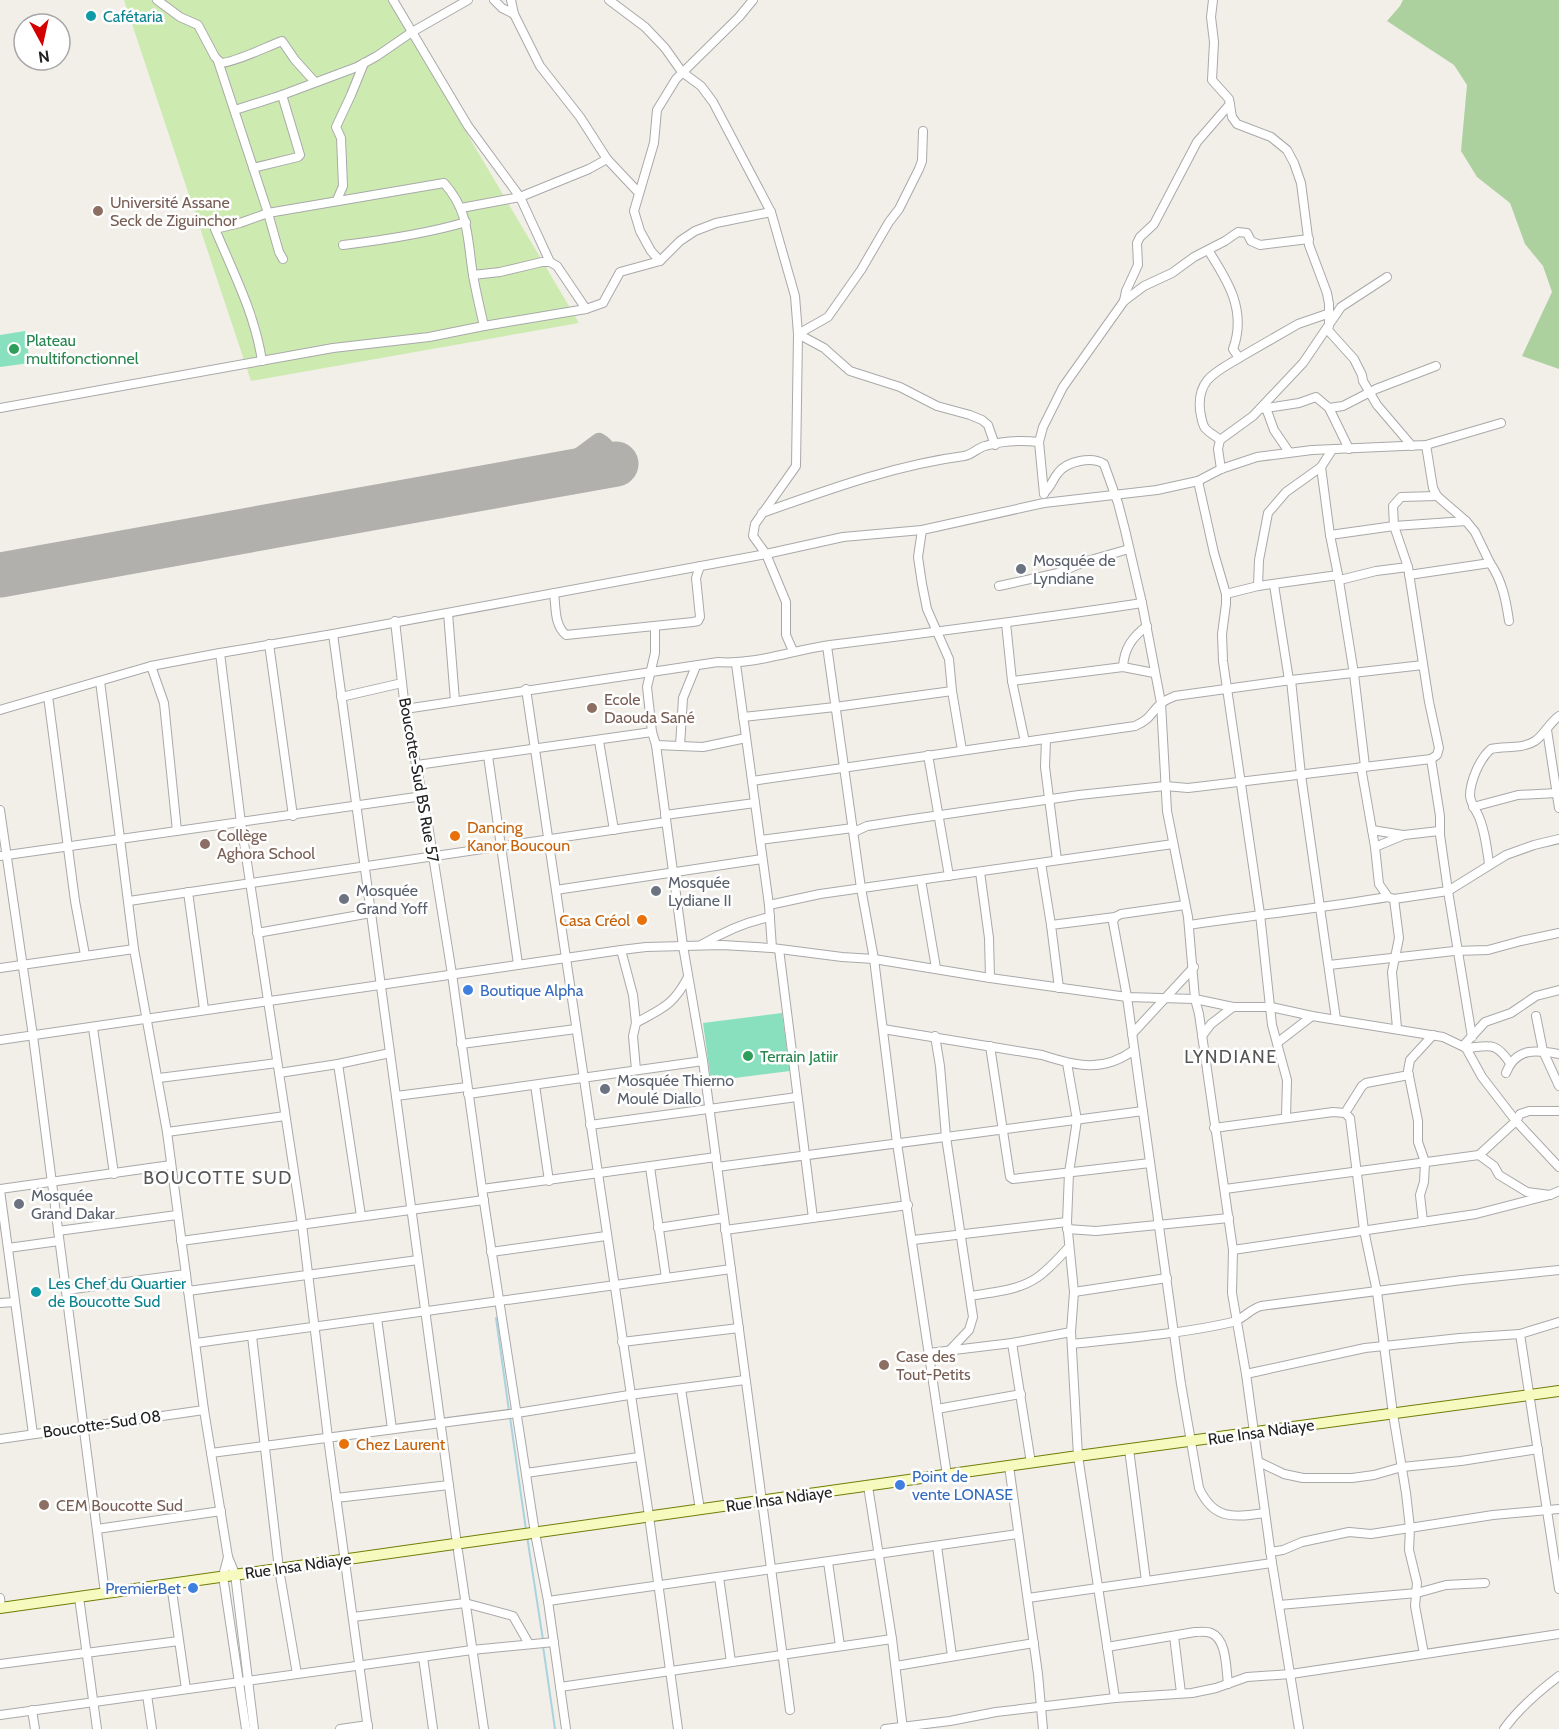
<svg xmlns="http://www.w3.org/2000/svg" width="1559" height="1729" font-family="Cabin,sans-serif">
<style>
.grass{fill:#cdebb0}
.forest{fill:#add19e}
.pitch{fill:#88e0be}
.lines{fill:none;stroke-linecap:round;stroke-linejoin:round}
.stream{stroke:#aad3df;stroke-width:2}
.taxiway{stroke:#b1b0ac;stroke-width:18}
.runway{stroke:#b1b0ac;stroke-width:45}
.minor-casing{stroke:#a9a9a9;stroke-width:10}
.secondary-casing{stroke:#707d05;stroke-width:12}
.minor{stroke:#fff;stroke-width:8}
.secondary{stroke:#f7fabf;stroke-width:10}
.culture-dot{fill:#0f9aa8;stroke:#fff;stroke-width:2}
.education-dot{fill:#8d6e63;stroke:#fff;stroke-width:2}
.leisure-dot{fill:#2e9e5b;stroke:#fff;stroke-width:2}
.worship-dot{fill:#6b7280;stroke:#fff;stroke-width:2}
.food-dot{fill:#e8710a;stroke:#fff;stroke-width:2}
.shop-dot{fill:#3f7fe0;stroke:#fff;stroke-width:2}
.labels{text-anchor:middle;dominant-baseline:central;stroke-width:5;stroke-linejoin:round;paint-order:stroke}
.culture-label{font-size:16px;fill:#0d838f;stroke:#fff;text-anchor:start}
.education-label{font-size:16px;fill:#785e54;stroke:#fff;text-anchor:start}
.leisure-label{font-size:16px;fill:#27864d;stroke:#fff;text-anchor:start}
.worship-label{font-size:16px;fill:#5b616d;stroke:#fff;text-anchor:start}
.street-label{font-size:16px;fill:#222;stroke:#fff}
.food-label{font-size:16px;fill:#c56008;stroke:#fff;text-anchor:start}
.shop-label{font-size:16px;fill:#366cbe;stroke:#fff;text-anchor:start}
.neighbourhood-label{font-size:18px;letter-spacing:1.5px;fill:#555;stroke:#fff}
</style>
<rect width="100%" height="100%" fill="#f2efe9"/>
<path class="grass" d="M124,0H388L579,323L251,381Z"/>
<path class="forest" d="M1403,0H1559V369L1522,356L1552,292L1543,266L1525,244L1510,203L1477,177L1461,151L1467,85L1454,65L1387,21L1400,6Z"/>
<g class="pitch">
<path d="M25,331L30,363L0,367V335Z"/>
<path d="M782,1013L790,1071L711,1081L703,1023Z"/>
</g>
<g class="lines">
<g class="stream">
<path d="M496,1318L509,1411"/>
<path d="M510,1417L526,1530"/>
<path d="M527,1536L543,1640"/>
<path d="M543,1646L555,1729"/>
</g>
<path class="taxiway" d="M542,478L568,465L599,442C614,451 618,475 596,478C588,479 579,475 572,472"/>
<path class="runway" d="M0,575L616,464"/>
<defs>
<g id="minor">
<path d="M157,0L180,17L198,25L215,57L221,63C236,62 266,47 282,41L295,60L315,82"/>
<path d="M393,0L468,126L520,197L589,169L607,159"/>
<path d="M494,0L502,8L514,14"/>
<path d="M511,0L514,14L540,66L580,117L607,159L639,193"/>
<path d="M609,0L645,27L665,48L682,72L701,86L713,102L771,212L795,296L798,334L796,466L755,524L753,536L766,554L786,602V635L793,651"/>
<path d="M1213,0L1211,17L1214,42L1212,80L1229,99L1232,117L1237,124L1271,137L1287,150L1294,163L1301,183L1309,245L1327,293L1329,304V326"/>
<path d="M218,61L268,213L279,252L283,259"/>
<path d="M235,110L282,95L357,67L377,56L412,32L468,0"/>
<path d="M253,168L298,157L300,155L282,95"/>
<path d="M337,200L343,186L341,138L336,127L351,95L364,63"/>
<path d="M461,208L520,197L550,262"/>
<path d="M343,245C384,240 426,234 466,222"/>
<path d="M1208,250C1228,281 1247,311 1233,349L1239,358C1216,372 1197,379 1200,410C1201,416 1202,424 1205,428C1209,433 1216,436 1220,440"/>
<path d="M660,261L651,251L640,231L634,211L654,143L657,110L676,79L739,17L753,0"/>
<path d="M473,275L500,272L542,262H550L557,266L586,309"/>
<path d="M1124,301L1126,291L1138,265L1137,243L1140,237L1154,224L1197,142L1230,104"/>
<path d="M1327,329L1354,359L1362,375L1363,381L1377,405L1412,446"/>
<path d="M798,334L828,317L861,270L889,222L899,209L919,169L922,161L923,131"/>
<path d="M798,334L824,348L850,371L900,387L937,406L970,415L982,420L988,425L995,445"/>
<path d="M1239,358L1298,324L1330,313"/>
<path d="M262,361C255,314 233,272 215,229L240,223L268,213L444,183C470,212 467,239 473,275C476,292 480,309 484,326"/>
<path d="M0,408L333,348L429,337L484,326L586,309L603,303L620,272L660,261L680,241L695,231L716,223L771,212"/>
<path d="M1266,408L1274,430L1289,452"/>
<path d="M1329,408L1349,449"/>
<path d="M1260,409L1299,403L1316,397L1329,408L1343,406L1376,389L1436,366"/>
<path d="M1426,445L1433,488L1437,496L1466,521"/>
<path d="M1321,467L1330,535L1394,526L1466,521L1475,532L1490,563"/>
<path d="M1221,469L1218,449L1220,440L1253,416L1303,363L1341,307L1387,277"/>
<path d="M1198,481L1214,553L1226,594V604L1222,634L1223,661L1260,914L1272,1025L1287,1080L1286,1117"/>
<path d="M1044,493C1052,486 1052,480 1058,473C1067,461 1092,456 1104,464L1118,503L1125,530L1142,603L1161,703L1167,811L1188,917L1195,999L1199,1014L1233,1250L1232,1293L1246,1374L1272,1563L1299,1729"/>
<path d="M1044,494L1039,442L1043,427L1063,387L1124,301L1144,286L1172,273L1194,257L1225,241L1238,232L1247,233L1251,241L1260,245L1309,239"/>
<path d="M762,513C827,490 895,465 964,456C972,455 977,448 985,446C1001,441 1022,440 1039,442"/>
<path d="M922,530L918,557L922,584L927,609L949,659L952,691L962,750"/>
<path d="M1330,535L1338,575"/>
<path d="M1408,567L1394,526L1393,506L1401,497L1437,496"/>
<path d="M1409,575L1490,563C1502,580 1506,600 1509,621"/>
<path d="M1274,585L1289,680"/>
<path d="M999,586L1058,573L1087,561L1129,549"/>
<path d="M1258,586L1259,560L1268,513L1286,492L1321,467L1332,450"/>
<path d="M554,593C556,607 554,625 566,635L693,622L698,621L700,617L696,578L700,566"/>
<path d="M1226,594L1258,586L1338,575L1354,674L1365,766"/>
<path d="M448,613L455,701"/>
<path d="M395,621L405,709L428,825L452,974L482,1189L535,1533L548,1601L566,1729"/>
<path d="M1006,623L1012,681L1025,742"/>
<path d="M655,627V653L647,687L652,732L656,745L683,946L703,1061L790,1710"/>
<path d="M333,634L456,1537"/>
<path d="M269,644L293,816"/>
<path d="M827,646L861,888L874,959L897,1143L947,1475"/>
<path d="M220,653L241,823L302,1224L328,1438L368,1729"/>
<path d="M736,664L769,905"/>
<path d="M151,666L164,703L177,831"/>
<path d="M1123,667C1124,649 1132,637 1147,626"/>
<path d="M1291,680L1423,665"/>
<path d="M100,681L134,949L167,1132L204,1410L228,1557L235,1574L254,1729"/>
<path d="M1012,681L1123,667L1154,673"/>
<path d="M526,689L649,1516L678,1729"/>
<path d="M48,696L75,901L85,955"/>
<path d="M341,697L402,683"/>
<path d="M405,709L718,662C755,665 793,650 830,645C934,632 1038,619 1142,603"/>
<path d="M0,710L151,666L220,653L333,634L766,554L843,537L922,530L1044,503L1157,490L1198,481L1221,469L1257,457L1312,450L1426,445L1501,423"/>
<path d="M743,717L835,707L952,691"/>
<path d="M1547,730L1559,808"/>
<path d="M1046,739L1045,767L1057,860"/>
<path d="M599,741L614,830"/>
<path d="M656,745L703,747L746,738"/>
<path d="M680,746L683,698L696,666"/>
<path d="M928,755L949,876"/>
<path d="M488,756L518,964"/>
<path d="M1431,759L1440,816V835L1448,891L1472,1037"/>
<path d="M417,765L652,732"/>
<path d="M1361,767L1375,847L1379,884L1388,897"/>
<path d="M752,781L1135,726C1153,718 1150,712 1162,703C1165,700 1171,698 1175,696L1291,680L1301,775L1336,1019"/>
<path d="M1473,807L1518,795L1557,793"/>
<path d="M0,810L33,1036L105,1593"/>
<path d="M665,815L755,803"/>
<path d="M1372,830L1403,835"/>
<path d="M854,832L867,826L906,820L1079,795L1165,786L1188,788L1431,759L1437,755L1439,748L1429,702L1408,567L1376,571L1340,580"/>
<path d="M760,840L853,828"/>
<path d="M1375,847L1404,835L1439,831"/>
<path d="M0,856L423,796"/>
<path d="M1041,863L1051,925"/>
<path d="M1489,864C1487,848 1485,832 1479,817C1476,810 1471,804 1470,796C1470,781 1480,758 1491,749C1505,746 1523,749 1535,741C1545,734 1549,723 1559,716"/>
<path d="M980,872L989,938L990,978"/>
<path d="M921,880L936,968"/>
<path d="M556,890L762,859"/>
<path d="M188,892L204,1009"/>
<path d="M1394,899L1399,938L1392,972L1397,1028"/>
<path d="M129,901L666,822"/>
<path d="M1115,917L1113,922L1127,997L1181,1384L1199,1488C1214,1521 1234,1517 1265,1513"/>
<path d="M1189,925C1255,915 1322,908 1388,897L1394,899L1448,891L1506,855L1534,845L1559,839"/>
<path d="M257,933L371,913"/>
<path d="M701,945C723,932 744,922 770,917"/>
<path d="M772,948L769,905L820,894L1173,844"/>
<path d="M779,949L813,1218"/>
<path d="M621,950L633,995L636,1023L633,1036L636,1070"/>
<path d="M1329,965L1454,951L1488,950L1521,941L1559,933"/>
<path d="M0,968L134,949"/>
<path d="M1059,988L1051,925L1115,917L1121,914L1185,905"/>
<path d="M1536,1016L1543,1051L1559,1086"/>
<path d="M636,1023C662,1008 673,1006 688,977"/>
<path d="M93,1028L114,1174"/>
<path d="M883,1029L1042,1055C1076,1066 1103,1073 1134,1050"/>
<path d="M1132,1034L1194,967"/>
<path d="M935,1036L940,1066L946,1137L973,1317L969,1330L950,1350"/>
<path d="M1202,1036L1211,1024L1233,1007"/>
<path d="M0,1040L621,950L646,947L722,945L772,948L842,957L874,959L990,978L1127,997L1195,999L1233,1007H1271L1312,1016L1443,1037L1466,1048L1482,1077L1516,1121L1559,1167"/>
<path d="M1277,1043L1312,1016"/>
<path d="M461,1044L576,1029"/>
<path d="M990,1046L1010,1177L1013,1179L1150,1163"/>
<path d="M1463,1046L1485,1022L1511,1013L1536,996L1559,990"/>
<path d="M1466,1048C1490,1046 1495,1041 1510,1063"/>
<path d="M1067,1063L1077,1120L1069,1173L1067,1222L1074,1292L1071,1332L1078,1456L1115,1698"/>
<path d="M338,1064L361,1216"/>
<path d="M279,1073L338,1064L390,1053"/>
<path d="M1506,1073C1516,1047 1536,1050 1559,1054"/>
<path d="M159,1078L277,1063"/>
<path d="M535,1085L549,1181"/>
<path d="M468,1094L703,1061"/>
<path d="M396,1096L467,1087"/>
<path d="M1345,1113L1362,1086L1366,1083L1409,1075"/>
<path d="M590,1125L797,1097"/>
<path d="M1214,1128L1333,1112L1345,1113L1350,1118L1364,1230L1377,1292L1393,1414L1406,1493L1410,1528L1409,1550L1417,1583L1415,1606L1424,1654"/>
<path d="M167,1132L285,1116"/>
<path d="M1479,1155L1494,1166L1499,1175L1527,1192L1550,1195L1559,1191"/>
<path d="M650,1167L666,1278"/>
<path d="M717,1167L1143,1111"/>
<path d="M0,1189L171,1165"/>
<path d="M482,1189L716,1157"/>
<path d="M1225,1189L1479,1155L1516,1121L1520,1114L1529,1111H1559"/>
<path d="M0,1190L33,1434"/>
<path d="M1423,1222L1420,1195L1424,1182L1425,1162L1418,1142V1121L1408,1071L1410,1060L1433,1035"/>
<path d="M658,1228L724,1218"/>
<path d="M1067,1229L1096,1231L1229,1218"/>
<path d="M725,1230L908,1205"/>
<path d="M58,1231L177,1215"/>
<path d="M913,1240L1067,1222"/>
<path d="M181,1241L484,1200"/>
<path d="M8,1248L59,1241"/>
<path d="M1233,1250L1476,1214L1550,1195"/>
<path d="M491,1252L606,1236"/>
<path d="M66,1290L186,1274"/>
<path d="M188,1291L418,1260"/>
<path d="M1074,1292L1167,1278"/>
<path d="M970,1296C993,1292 1018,1291 1038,1277C1049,1269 1059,1258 1068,1248"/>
<path d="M0,1303L15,1302"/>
<path d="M377,1318L392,1429"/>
<path d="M1559,1322L1520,1334L1559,1589"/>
<path d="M252,1336L279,1569L297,1674"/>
<path d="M622,1342L739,1328"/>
<path d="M196,1343L731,1269"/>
<path d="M1012,1343L1031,1463"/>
<path d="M1072,1344C1125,1338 1181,1334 1233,1322C1243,1319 1250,1309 1261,1306L1462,1280L1559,1270"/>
<path d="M929,1353L1012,1343L1071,1332"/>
<path d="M1246,1374L1365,1348L1460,1338L1520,1334"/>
<path d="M681,1389L700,1510"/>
<path d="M937,1409L1021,1394"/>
<path d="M0,1439L204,1410"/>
<path d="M1129,1449L1146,1581"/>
<path d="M211,1453L517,1413L629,1395L745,1380"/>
<path d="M1259,1462L1284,1474L1303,1478H1352L1374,1475L1402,1467L1461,1461L1538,1449"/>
<path d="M1009,1466L1038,1674L1043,1729"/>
<path d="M526,1473L639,1457"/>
<path d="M868,1486L892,1639L903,1729"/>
<path d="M336,1498L449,1485"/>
<path d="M97,1529L221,1511"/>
<path d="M937,1546L952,1656"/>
<path d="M458,1551L484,1729"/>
<path d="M1270,1552L1283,1550L1302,1542L1349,1532L1371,1534L1493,1515L1559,1509"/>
<path d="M228,1557L223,1576L246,1729"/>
<path d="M828,1562L840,1646"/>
<path d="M719,1577L731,1662"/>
<path d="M171,1584L186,1689"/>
<path d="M79,1597L97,1729"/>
<path d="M0,1598L1,1608"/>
<path d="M1028,1598L1272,1563"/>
<path d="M548,1601L1018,1534"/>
<path d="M1279,1605L1417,1593L1446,1585L1485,1583"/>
<path d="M353,1617L465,1603L513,1616L529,1644"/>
<path d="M1174,1636L1181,1693"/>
<path d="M1107,1647L1195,1632C1200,1632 1206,1631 1211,1633C1227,1639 1226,1669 1228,1684"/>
<path d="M423,1657L433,1729"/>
<path d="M0,1664L179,1641"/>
<path d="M896,1666L1034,1643"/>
<path d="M560,1687L892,1639"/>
<path d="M147,1695L152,1729"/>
<path d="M32,1710L35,1729"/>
<path d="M0,1715L472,1650L554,1642"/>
<path d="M340,1729L368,1725"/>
<path d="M885,1729L950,1721L996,1712L1115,1698L1192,1693L1216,1688L1247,1677L1291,1674L1559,1634"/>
<path d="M1504,1729C1519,1708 1538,1692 1559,1676"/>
</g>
<path id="secondary" d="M0,1608L1078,1456L1559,1391"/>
</defs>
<use href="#minor" class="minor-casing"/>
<use href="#secondary" class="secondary-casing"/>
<use href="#minor" class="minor"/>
<use href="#secondary" class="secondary"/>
</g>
<g class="culture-dot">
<circle cx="91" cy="16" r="6"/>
<circle cx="36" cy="1292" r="6"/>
</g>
<g class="education-dot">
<circle cx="98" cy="211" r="6"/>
<circle cx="592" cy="708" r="6"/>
<circle cx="205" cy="844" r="6"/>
<circle cx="884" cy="1365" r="6"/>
<circle cx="44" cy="1505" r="6"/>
</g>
<g class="leisure-dot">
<circle cx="14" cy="349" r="6"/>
<circle cx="748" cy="1056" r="6"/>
</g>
<g class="worship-dot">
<circle cx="1021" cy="569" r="6"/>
<circle cx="656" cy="891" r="6"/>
<circle cx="344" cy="899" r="6"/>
<circle cx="605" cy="1089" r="6"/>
<circle cx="19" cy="1204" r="6"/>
</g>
<g class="food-dot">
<circle cx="455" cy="836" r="6"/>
<circle cx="642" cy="920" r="6"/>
<circle cx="344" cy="1444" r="6"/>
</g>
<g class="shop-dot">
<circle cx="468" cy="990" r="6"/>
<circle cx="900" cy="1485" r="6"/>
<circle cx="193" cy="1588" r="6"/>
</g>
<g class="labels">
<g class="culture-label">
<text x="103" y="16">Cafétaria</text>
<text x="48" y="1283">Les Chef du Quartier<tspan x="48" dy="18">de Boucotte Sud</tspan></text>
</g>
<g class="education-label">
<text x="110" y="202">Université Assane<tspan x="110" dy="18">Seck de Ziguinchor</tspan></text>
<text x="604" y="699">Ecole<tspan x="604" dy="18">Daouda Sané</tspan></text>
<text x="217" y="835">Collège<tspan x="217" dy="18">Aghora School</tspan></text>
<text x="896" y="1356">Case des<tspan x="896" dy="18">Tout-Petits</tspan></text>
<text x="56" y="1505">CEM Boucotte Sud</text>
</g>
<g class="leisure-label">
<text x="26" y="340">Plateau<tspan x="26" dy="18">multifonctionnel</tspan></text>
<text x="760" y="1056">Terrain Jatiir</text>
</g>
<g class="worship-label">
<text x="1033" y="560">Mosquée de<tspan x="1033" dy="18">Lyndiane</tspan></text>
<text x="668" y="882">Mosquée<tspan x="668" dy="18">Lydiane II</tspan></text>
<text x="356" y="890">Mosquée<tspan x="356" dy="18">Grand Yoff</tspan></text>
<text x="617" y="1080">Mosquée Thierno<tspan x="617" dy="18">Moulé Diallo</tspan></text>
<text x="31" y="1195">Mosquée<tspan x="31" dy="18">Grand Dakar</tspan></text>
</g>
<g class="street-label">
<text transform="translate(419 780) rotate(80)">Boucotte-Sud BS Rue 57</text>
<text transform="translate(102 1424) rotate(-8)">Boucotte-Sud 08</text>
<text transform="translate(1261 1432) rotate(-8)">Rue Insa Ndiaye</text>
<text transform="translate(779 1499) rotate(-8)">Rue Insa Ndiaye</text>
<text transform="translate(298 1566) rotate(-8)">Rue Insa Ndiaye</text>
</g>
<g class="food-label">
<text x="467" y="827">Dancing<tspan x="467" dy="18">Kanor Boucoun</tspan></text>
<text x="630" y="920" text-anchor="end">Casa Créol</text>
<text x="356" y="1444">Chez Laurent</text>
</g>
<g class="shop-label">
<text x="480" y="990">Boutique Alpha</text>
<text x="912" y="1476">Point de<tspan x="912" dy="18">vente LONASE</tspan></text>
<text x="181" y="1588" text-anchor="end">PremierBet</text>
</g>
<g class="neighbourhood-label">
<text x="1231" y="1057">LYNDIANE</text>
<text x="218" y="1178">BOUCOTTE SUD</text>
</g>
</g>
<g transform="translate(42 42) rotate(172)"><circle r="28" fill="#ffffff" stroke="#a7a7a7" stroke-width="1.5"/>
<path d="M0-4.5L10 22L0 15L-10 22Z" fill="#d40000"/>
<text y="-9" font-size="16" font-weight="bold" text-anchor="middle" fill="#222222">N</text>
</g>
</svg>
